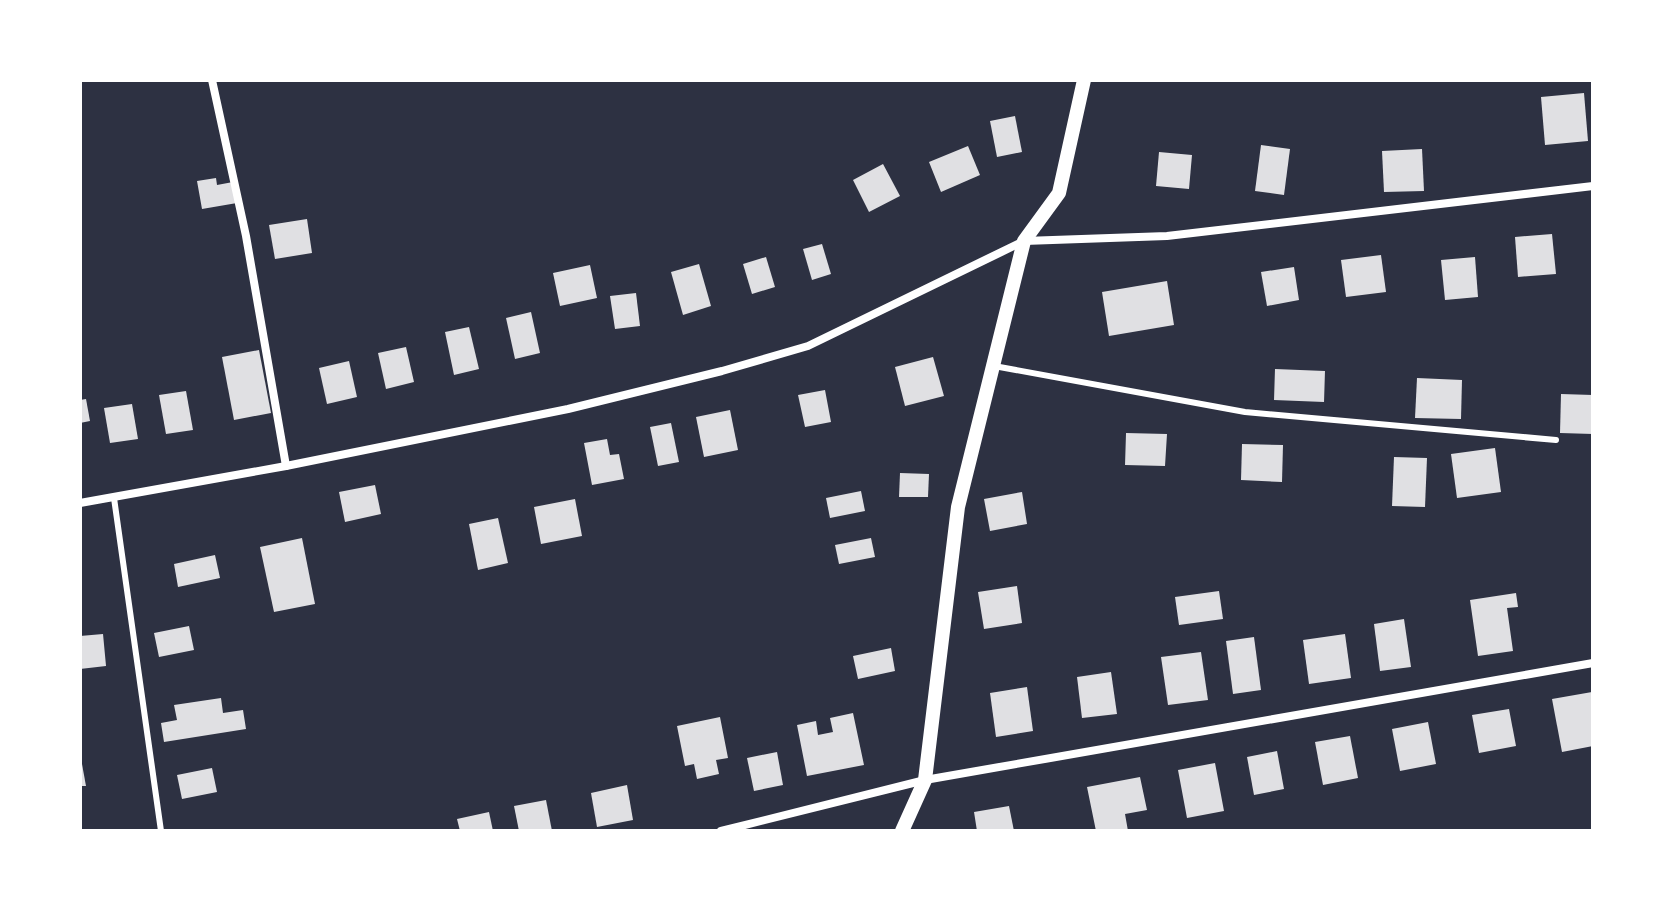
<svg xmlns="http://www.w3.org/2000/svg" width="1673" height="911" font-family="'Source Serif 4',serif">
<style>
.building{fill:#e0e0e3}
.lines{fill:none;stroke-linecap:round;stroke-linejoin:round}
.service{stroke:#fff;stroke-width:6}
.minor{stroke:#fff;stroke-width:8}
.tertiary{stroke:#fff;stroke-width:14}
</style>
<rect width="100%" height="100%" fill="#2d3142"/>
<g class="building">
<path d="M1584,93L1588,141L1545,145L1541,97Z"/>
<path d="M1015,116L1022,152L997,157L990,121Z"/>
<path d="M1261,145L1290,149L1284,195L1255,191Z"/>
<path d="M968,146L980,175L941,192L929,162Z"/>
<path d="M1422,149L1424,191L1384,192L1382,151Z"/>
<path d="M1159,152L1192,155L1189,189L1156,186Z"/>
<path d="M883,164L900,196L869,212L853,180Z"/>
<path d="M216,178L217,185L233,182L237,203L202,209L197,181Z"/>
<path d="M307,219L312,253L275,259L269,225Z"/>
<path d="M1552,234L1556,274L1518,277L1515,237Z"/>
<path d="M822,244L831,274L812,280L803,249Z"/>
<path d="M1381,255L1386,292L1346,297L1341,260Z"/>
<path d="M766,257L775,287L752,294L743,264Z"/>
<path d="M1475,257L1478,297L1445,300L1441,260Z"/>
<path d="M699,264L711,306L683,315L671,272Z"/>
<path d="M590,265L597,298L560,306L553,273Z"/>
<path d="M1294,267L1299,300L1267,306L1261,272Z"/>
<path d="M1167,281L1174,325L1109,336L1102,292Z"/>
<path d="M636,293L640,326L615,329L610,296Z"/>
<path d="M531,312L540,353L515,359L506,318Z"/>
<path d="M469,327L479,369L454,375L445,332Z"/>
<path d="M406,347L414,382L386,389L378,353Z"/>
<path d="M259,350L271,413L234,420L222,357Z"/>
<path d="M933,357L944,396L905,406L895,367Z"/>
<path d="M349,361L357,397L327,404L319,368Z"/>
<path d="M1275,369L1325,371L1324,402L1274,400Z"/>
<path d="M1417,378L1462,380L1461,419L1415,418Z"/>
<path d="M825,390L831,422L805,427L798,395Z"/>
<path d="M186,391L193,430L166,434L159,395Z"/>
<path d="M1561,394L1593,395V434L1560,433Z"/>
<path d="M86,399L90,421L80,423V400Z"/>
<path d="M132,404L138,439L110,443L104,408Z"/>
<path d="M730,410L738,450L704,457L696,417Z"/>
<path d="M671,423L679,462L658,466L650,427Z"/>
<path d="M1126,433L1167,434L1165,466L1125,465Z"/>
<path d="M607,439L610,455L619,454L624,479L592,485L584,443Z"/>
<path d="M1242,444L1283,445L1282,482L1241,480Z"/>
<path d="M1495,448L1501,492L1457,498L1451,454Z"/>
<path d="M1394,457L1427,458L1425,507L1392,506Z"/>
<path d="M900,473L929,474L928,497H899Z"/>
<path d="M375,485L381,514L345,522L339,492Z"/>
<path d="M861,491L865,511L830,518L826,498Z"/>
<path d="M1022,492L1027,524L990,531L984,499Z"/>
<path d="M575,499L582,536L541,544L534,507Z"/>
<path d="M498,518L508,563L478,570L469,524Z"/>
<path d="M302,538L315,604L274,612L260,547Z"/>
<path d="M871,538L875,557L839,564L835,545Z"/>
<path d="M215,555L220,578L178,587L174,564Z"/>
<path d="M1017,586L1022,623L984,629L978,592Z"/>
<path d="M1219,591L1223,619L1179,625L1175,597Z"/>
<path d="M1516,593L1518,607L1507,608L1513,651L1478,656L1470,600Z"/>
<path d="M1404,619L1411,667L1380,671L1374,624Z"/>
<path d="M189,626L194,650L159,657L154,633Z"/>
<path d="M103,634L106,666L80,669V636Z"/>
<path d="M1345,634L1351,678L1309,684L1303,640Z"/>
<path d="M1254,637L1261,690L1233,694L1226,641Z"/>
<path d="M891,648L895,671L858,679L853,656Z"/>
<path d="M1201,652L1208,700L1168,705L1161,657Z"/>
<path d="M1111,672L1117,714L1082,718L1077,677Z"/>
<path d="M1027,687L1033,731L996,737L990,693Z"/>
<path d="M1592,692L1593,746L1562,752L1552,699Z"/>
<path d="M221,698L223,713L243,710L246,729L164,742L161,723L177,720L174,705Z"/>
<path d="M1509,709L1516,746L1479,753L1472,715Z"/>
<path d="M853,713L864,765L807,776L797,725L816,721L818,735L833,732L830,718Z"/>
<path d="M720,717L728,758L716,760L719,774L697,779L694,764L685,766L677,726Z"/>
<path d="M1428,722L1436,764L1400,771L1392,729Z"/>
<path d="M1350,736L1358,778L1323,785L1315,742Z"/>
<path d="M1277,751L1284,789L1254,795L1247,757Z"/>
<path d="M777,752L783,785L754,791L747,758Z"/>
<path d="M80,753L86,786H80Z"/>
<path d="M1215,763L1224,811L1187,818L1178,770Z"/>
<path d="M212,768L217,792L182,799L177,775Z"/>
<path d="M1140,777L1147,810L1125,814L1128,831H1096L1087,787Z"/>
<path d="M627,785L633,820L597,827L591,793Z"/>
<path d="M546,800L552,831H519L514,806Z"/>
<path d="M1009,806L1014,831H977L974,812Z"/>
<path d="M489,812L493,831H460L457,819Z"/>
</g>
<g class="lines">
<g class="service">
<path d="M994,366L1245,412L1556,440"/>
<path d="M114,498L161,831"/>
</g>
<g class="minor">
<path d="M212,80L246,236L286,466"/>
<path d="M80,503L286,466L568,409L722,371L808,346L1024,241L1167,236L1593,186"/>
<path d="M721,831L925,780L1593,663"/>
</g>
<path class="tertiary" d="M902,831L925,780L958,507L1024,241L1059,193L1084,80"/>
</g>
<rect width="1673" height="911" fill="none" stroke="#ffffff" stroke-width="164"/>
</svg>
